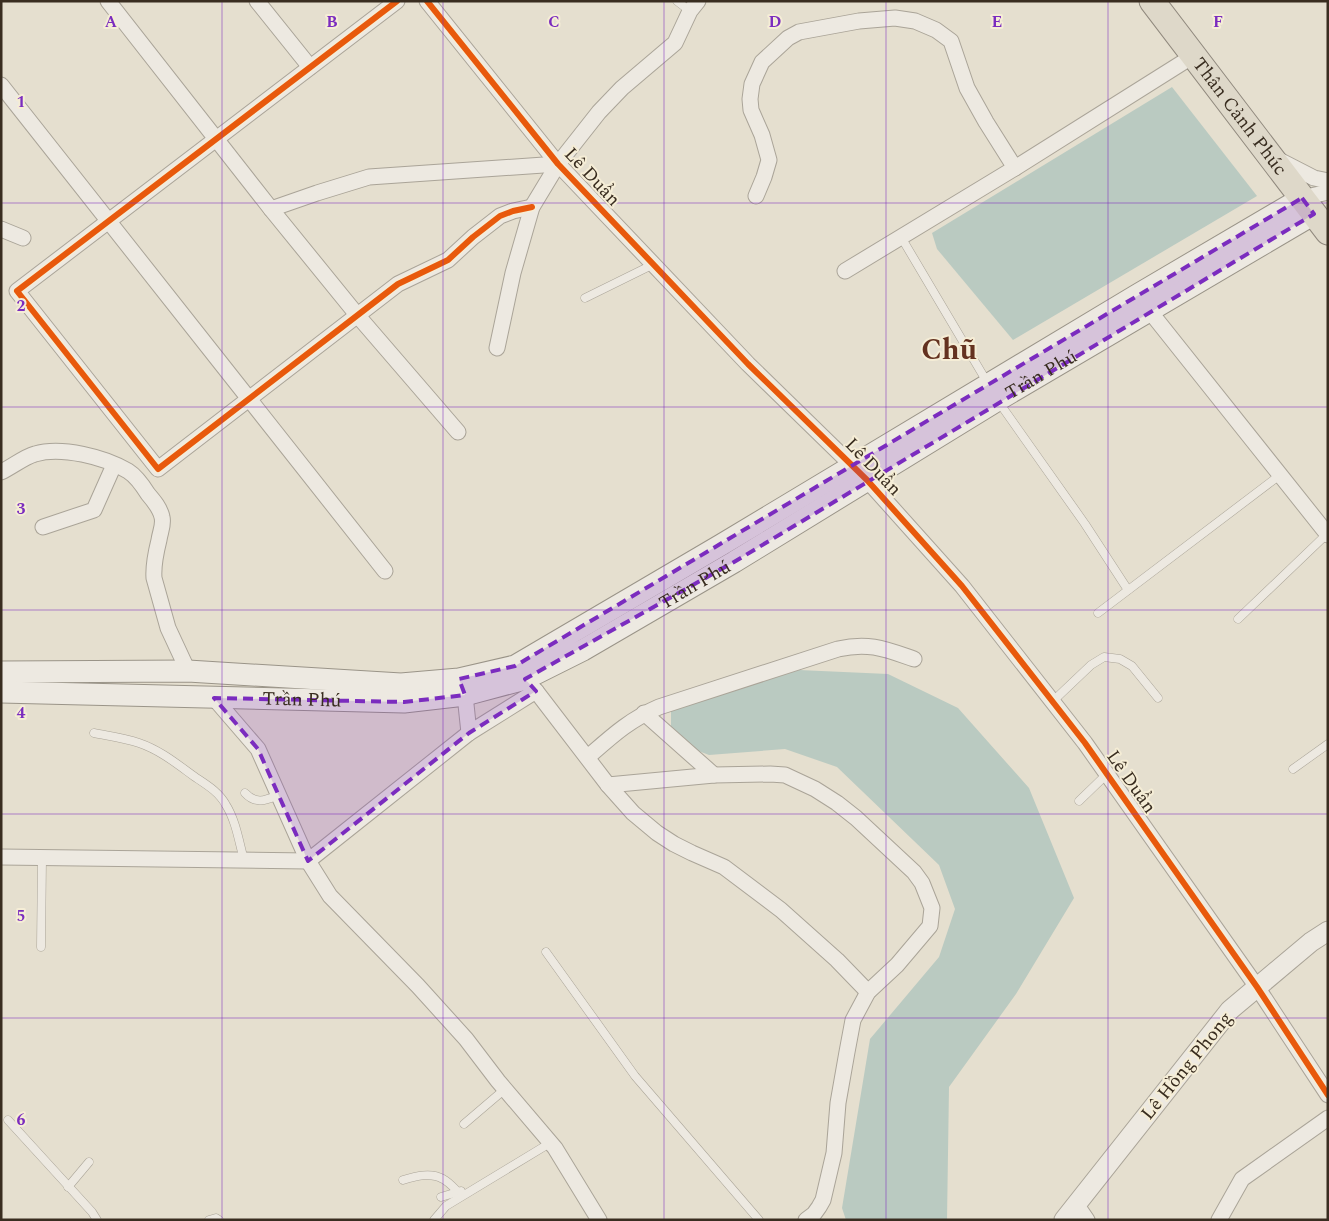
<svg xmlns="http://www.w3.org/2000/svg" width="1329" height="1221" font-family="Spectral,serif">
<style>
.water{fill:#bacac1}
.lines{fill:none;stroke-linecap:round;stroke-linejoin:round}
.service-casing{stroke:#aaa498;stroke-width:9}
.minor-casing{stroke:#aaa498;stroke-width:17}
.tertiary-casing{stroke:#aaa498;stroke-width:21}
.secondary-casing{stroke:#9a9488;stroke-width:23}
.trunk-casing{stroke:#90897e;stroke-width:27}
.service{stroke:#ede9e1;stroke-width:8}
.minor{stroke:#ede9e1;stroke-width:15}
.tertiary{stroke:#ede9e1;stroke-width:19}
.secondary{stroke:#ede9e1;stroke-width:21}
.trunk{stroke:#ded8c9;stroke-width:25}
.cycleway-casing{stroke:#f5edd6;stroke-width:9}
.cycleway{stroke:#e8590c;stroke-width:6}
.marked{fill:#7b2cbf;fill-opacity:0.2;stroke:#7b2cbf;stroke-width:4;stroke-dasharray:10 6;stroke-linejoin:round}
.grid{fill:none;stroke:#7b2cbf;stroke-width:1;stroke-opacity:0.55}
.labels{text-anchor:middle;dominant-baseline:central;stroke-width:4;stroke-linejoin:round;paint-order:stroke}
.street-label{font-size:19px;fill:#392d20;stroke:#f5edd6}
.town-label{font-size:29px;font-weight:bold;fill:#643220;stroke:#f5edd6}
.grid-label{font-size:16px;text-anchor:middle;font-weight:bold;fill:#7b2cbf;stroke:#f5edd6;stroke-width:4;stroke-linejoin:round;paint-order:stroke}
</style>
<rect width="100%" height="100%" fill="#e5dfcf"/>
<g class="water">
<path d="M1172,87L1257,196L1013,340L937,249L932,233Z"/>
<path d="M799,670L888,674L958,708L1029,788L1074,898L1016,994L949,1087L947,1220H846L842,1208L870,1039L939,957L955,909L939,865L837,767L785,749L709,755L696,750L671,726V711Z"/>
</g>
<g class="lines">
<defs>
<g id="service">
<path d="M677,1L690,11"/>
<path d="M904,242L987,382"/>
<path d="M585,298L654,264"/>
<path d="M998,401L1085,524L1128,590"/>
<path d="M1098,613L1280,475"/>
<path d="M1238,619L1327,534"/>
<path d="M1052,702L1091,665L1104,657L1120,659L1132,666L1158,698"/>
<path d="M94,733C109,736 125,738 139,743C160,750 177,764 195,777C207,785 219,792 226,805C236,821 239,842 244,860"/>
<path d="M1293,769L1328,744"/>
<path d="M245,793C256,805 266,800 279,795"/>
<path d="M1079,801L1107,774"/>
<path d="M41,947L42,858"/>
<path d="M546,952L635,1076L759,1220"/>
<path d="M8,1120L92,1212L97,1220"/>
<path d="M464,1124L505,1089"/>
<path d="M403,1180C416,1176 431,1172 443,1179C449,1182 454,1188 458,1192"/>
<path d="M68,1187L89,1162"/>
<path d="M441,1197L461,1191"/>
<path d="M209,1220L216,1218L219,1220"/>
<path d="M434,1220L446,1206L550,1143"/>
</g>
<g id="minor">
<path d="M108,1L271,209L358,316L458,432"/>
<path d="M257,1L310,67"/>
<path d="M397,1L17,291L158,469L398,284L448,260L473,237L500,216L513,211L532,207"/>
<path d="M427,1L558,164L748,364L867,480L962,586L1085,743L1257,987L1328,1095"/>
<path d="M1,85L385,571"/>
<path d="M1279,160L1314,178L1328,181"/>
<path d="M756,196L764,177L769,160L762,135L751,110L750,99L752,84L762,62L788,38L799,32L859,21L895,18L915,21L936,30L951,41L967,88L986,122L1015,168"/>
<path d="M1302,198L1328,192"/>
<path d="M271,209L317,193L369,177L558,164L599,112L622,88L675,43L690,11L698,1"/>
<path d="M1,229L23,238"/>
<path d="M845,271L1015,168L1193,56"/>
<path d="M1144,304L1328,535"/>
<path d="M497,348L513,273L532,207L558,164"/>
<path d="M1,472C12,467 24,457 35,454C61,446 105,457 128,471C136,476 143,486 148,494C154,501 160,508 162,517C164,525 160,532 159,540C156,552 153,565 154,578L168,628L188,671"/>
<path d="M43,527L94,510L114,465"/>
<path d="M529,684L536,691L608,785L633,813L657,833L674,844L692,853L724,867L781,910L837,960L868,992"/>
<path d="M462,687L465,695L469,733"/>
<path d="M214,698L258,749L308,861L330,896L418,986L466,1039L498,1081L555,1148L599,1220"/>
<path d="M644,713L714,775"/>
<path d="M588,757C612,736 629,720 659,707L838,649C869,642 885,649 914,659"/>
<path d="M608,785L714,775L770,774L785,775L815,789L837,803L856,818L914,872L922,883L932,908L930,926L897,965L868,992L853,1020L847,1052L838,1103L834,1153L823,1200L819,1207L814,1214L806,1220"/>
<path d="M1,857L308,861L469,733L536,691"/>
<path d="M1076,1204L1087,1220"/>
<path d="M1219,1220L1242,1179L1328,1118"/>
</g>
<path id="tertiary" d="M1064,1220L1230,1010L1311,942L1328,931"/>
<g id="secondary">
<path d="M1,672L188,671L401,684L459,679L515,666L721,545L1137,295L1302,198"/>
<path id="s1" d="M1,692L404,702L465,695L525,679L583,650L734,562L998,400L1314,214"/>
</g>
<g id="trunk">
<path id="s2" d="M1152,1L1328,232"/>
</g>
</defs>
<use href="#service" class="service-casing"/>
<use href="#minor" class="minor-casing"/>
<use href="#tertiary" class="tertiary-casing"/>
<use href="#secondary" class="secondary-casing"/>
<use href="#trunk" class="trunk-casing"/>
<use href="#service" class="service"/>
<use href="#minor" class="minor"/>
<use href="#tertiary" class="tertiary"/>
<use href="#secondary" class="secondary"/>
<use href="#trunk" class="trunk"/>
<defs>
<g id="cycleway">
<path d="M397,1L17,291L158,469L398,284L448,260L473,237L500,216L513,211L532,207"/>
<path d="M427,1L558,164L748,364L867,480L962,586L1085,743L1257,987L1328,1095"/>
</g>
</defs>
<use href="#cycleway" class="cycleway-casing"/>
<use href="#cycleway" class="cycleway"/>
</g>
<path class="marked" d="M1302,198L1314,214L734,562L525,679L536,691L469,733L308,861L258,749L214,698L404,702L465,695L459,679L515,666Z"/>
<path class="grid" d="M222,1V1220M443,1V1220M664,1V1220M886,1V1220M1108,1V1220M1,203H1328M1,407H1328M1,610H1328M1,814H1328M1,1018H1328"/>
<g class="labels">
<g class="street-label">
<text stroke="none"><textPath href="#s2" startOffset="145">Thân Cảnh Phúc</textPath></text>
<text transform="translate(592 177) rotate(47)">Lê Duẩn</text>
<text stroke="none"><textPath href="#s1" startOffset="1126">Trần Phú</textPath></text>
<text transform="translate(873 467) rotate(46)">Lê Duẩn</text>
<text stroke="none"><textPath href="#s1" startOffset="721">Trần Phú</textPath></text>
<text stroke="none"><textPath href="#s1" startOffset="301">Trần Phú</textPath></text>
<text transform="translate(1131 782) rotate(55)">Lê Duẩn</text>
<text transform="translate(1187 1066) rotate(-51)">Lê Hồng Phong</text>
</g>
<g class="town-label">
<text x="949" y="350">Chũ</text>
</g>
</g>
<g class="grid-label">
<text x="111" y="27">A</text>
<text x="332" y="27">B</text>
<text x="554" y="27">C</text>
<text x="775" y="27">D</text>
<text x="997" y="27">E</text>
<text x="1218" y="27">F</text>
<text x="21" y="107">1</text>
<text x="21" y="311">2</text>
<text x="21" y="514">3</text>
<text x="21" y="718">4</text>
<text x="21" y="921">5</text>
<text x="21" y="1125">6</text>
</g>
<rect width="1329" height="1221" fill="none" stroke="#392d20" stroke-width="5"/>
</svg>
